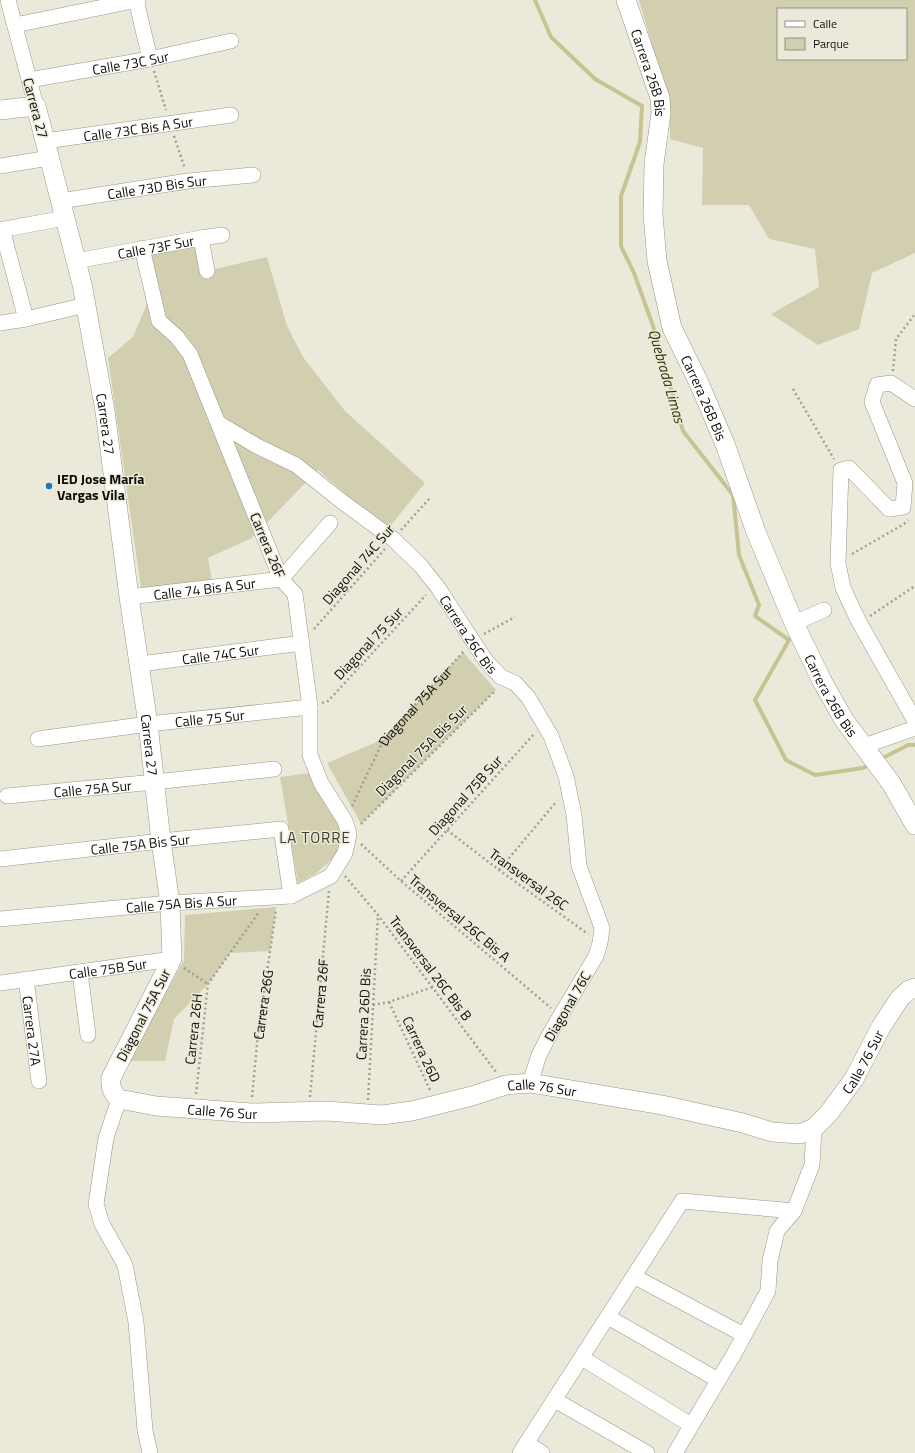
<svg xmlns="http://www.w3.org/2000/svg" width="915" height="1453" viewBox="0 0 915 1453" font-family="'Titillium Web',sans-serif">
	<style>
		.green { fill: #d1cfaf; fill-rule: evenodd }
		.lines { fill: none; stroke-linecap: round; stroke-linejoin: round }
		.stream { stroke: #c7c491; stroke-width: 4 }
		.minor-casing { stroke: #979788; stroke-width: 16 }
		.tertiary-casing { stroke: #979788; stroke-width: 20 }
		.path { stroke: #a09f93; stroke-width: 2.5; stroke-dasharray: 2 3; stroke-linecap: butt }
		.minor { stroke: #fff; stroke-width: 15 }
		.tertiary { stroke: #fff; stroke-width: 19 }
		.poi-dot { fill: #2075c3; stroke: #ebeada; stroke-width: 1.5 }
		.labels { text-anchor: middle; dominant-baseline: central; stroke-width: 3; stroke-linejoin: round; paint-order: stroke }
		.street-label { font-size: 14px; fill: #0d0d07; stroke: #ebeada }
		.poi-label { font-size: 14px; font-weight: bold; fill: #0d0d07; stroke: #ebeada; text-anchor: start }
		.water-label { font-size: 15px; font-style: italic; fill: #322f05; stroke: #ebeada }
		.neighbourhood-label { font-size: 15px; letter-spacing: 1px; fill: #3f3e31; stroke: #ebeada }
	</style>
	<rect width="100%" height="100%" fill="#ebeada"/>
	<path class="green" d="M639,0H915V253L872,273L859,329L818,345L771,314L819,287L815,249L769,239L749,205H702L703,148L670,139V106ZM778,9H906V59H778Z
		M207,238L215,269L267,257L287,326L303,357L345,411L425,483L387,530L318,470L252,538L208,558L212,581L141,588L108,358L133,337L148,301L139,254Z
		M463,652L496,690L361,824L327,763L384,739Z
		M310,773L341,822V844L334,858L315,874L298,883L280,777Z
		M276,907L270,951L230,953L208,984L174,1019L165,1061H128L184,960L185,915Z"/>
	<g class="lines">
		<path class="stream" d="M535,0L551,37L595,79L642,106L640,142L621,196V246L634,273L653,326L683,431L733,495L739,555L759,605L755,616L789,640L755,700L786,760L815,775L863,768L871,764
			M879,760L908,745H915"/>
		<defs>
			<g id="minor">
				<path d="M8,0L36,106"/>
				<path d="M136,0L150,59"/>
				<path d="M15,25L138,0"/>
				<path id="s4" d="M29,80L150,59L231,41"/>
				<path id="s5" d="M45,141L231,115"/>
				<path d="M0,166L49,158"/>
				<path id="s6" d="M60,201L188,181L253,175"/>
				<path d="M2,229L26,319"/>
				<path d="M0,230L65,218"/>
				<path d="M201,238L222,235"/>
				<path id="s7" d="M76,261L201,238L207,271"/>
				<path d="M0,323L26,319L86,305"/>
				<path d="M915,399L891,383L877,385L872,402L905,483L903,507L889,509L849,468L841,470L838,563L843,588L859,622L915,721"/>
				<path id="s8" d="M218,423L257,446L296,465L340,500L393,539L421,566L439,589L486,661L501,677L515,683L528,697L551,736L566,776L574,815L579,866L602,928L600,943L596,956L552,1030L539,1055L530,1083"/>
				<path d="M281,579L330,523"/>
				<path id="s9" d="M129,597L281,579"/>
				<path d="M794,623L824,610"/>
				<path id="s10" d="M140,664L302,643"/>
				<path id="s11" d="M38,739L148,724L310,707"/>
				<path d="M864,746L915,728"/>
				<path id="s12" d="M7,796L155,782L274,769"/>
				<path id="s13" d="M0,859L161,841L281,829L291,896"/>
				<path id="s14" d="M0,919L170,903L291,896L331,876L345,853L349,834L345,821L321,783L310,755V707L295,594L281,579L190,354L177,337L159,321L142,248"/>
				<path d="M80,972L88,1035"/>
				<path id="s15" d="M26,979L39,1081"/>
				<path id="s16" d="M0,983L172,959"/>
				<path d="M119,1099L106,1138L96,1204L102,1224L125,1265L136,1322L145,1430L150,1453"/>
				<path d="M635,1277L744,1335"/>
				<path d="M608,1317L718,1380"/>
				<path d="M582,1358L691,1425"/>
				<path d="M555,1400L647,1453"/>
				<path d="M527,1443L542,1453"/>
				<path d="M520,1453L682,1201L794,1211"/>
				<path d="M675,1453L734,1354L768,1291L770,1261L777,1231L794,1211L812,1165L814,1128"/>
			</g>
			<g id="tertiary">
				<path id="s17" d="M626,0L660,98L661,113L654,164L653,215L657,261L672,328L699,383L725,444L756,532L794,623L822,681L844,720L891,783L915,825"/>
				<path id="s18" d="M0,110L36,106L82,284L105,411L129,597L148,724L161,841L170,903L172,959L111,1078C110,1087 112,1093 119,1099L156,1106L251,1113L326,1111L382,1115L412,1111L472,1096L506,1085L530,1083L662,1105L743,1123L772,1132L800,1134L814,1128L829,1113L854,1079L881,1027L900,998L909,990L915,988"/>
			</g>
		</defs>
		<use href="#minor" class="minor-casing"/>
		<use href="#tertiary" class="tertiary-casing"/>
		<g class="path">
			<path d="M154,71L166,110"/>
			<path d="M174,136L185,169"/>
			<path d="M893,371L896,339L915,314"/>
			<path d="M793,389L834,459"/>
			<path d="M401,530L430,498"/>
			<path d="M852,554L904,524L908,520"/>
			<path d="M870,616L915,586"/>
			<path d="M314,629L385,549"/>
			<path d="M484,634L515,617"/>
			<path d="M322,703L328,701L426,595"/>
			<path id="s1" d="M352,806L384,739L464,651"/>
			<path d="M361,824L496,690"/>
			<path d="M447,830L499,870L588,934"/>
			<path d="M361,844L401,881L551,1008"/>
			<path d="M499,870L557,801"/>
			<path d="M345,876L378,915L496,1072"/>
			<path d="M401,881L535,733"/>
			<path d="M184,968L208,984"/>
			<path d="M389,1002L430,1090"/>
			<path d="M373,1005L389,1002L433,987"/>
			<path d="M196,1094L208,984L259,912"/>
			<path id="s2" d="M252,1097L258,1034L276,910"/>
			<path id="s3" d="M310,1097L329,891"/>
			<path d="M368,1100L378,915"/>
		</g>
		<use href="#minor" class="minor"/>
		<use href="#tertiary" class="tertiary"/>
	</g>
	<circle class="poi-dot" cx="49" cy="486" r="4"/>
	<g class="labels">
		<g class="street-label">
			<text stroke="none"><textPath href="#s4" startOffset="103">Calle 73C Sur</textPath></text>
			<text stroke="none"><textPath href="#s17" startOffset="77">Carrera 26B Bis</textPath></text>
			<text transform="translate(36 108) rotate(75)">Carrera 27</text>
			<text stroke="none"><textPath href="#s5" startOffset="94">Calle 73C Bis A Sur</textPath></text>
			<text stroke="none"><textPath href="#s6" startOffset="98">Calle 73D Bis Sur</textPath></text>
			<text stroke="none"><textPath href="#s7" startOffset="81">Calle 73F Sur</textPath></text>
			<text stroke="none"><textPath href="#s17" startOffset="413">Carrera 26B Bis</textPath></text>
			<text stroke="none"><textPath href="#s18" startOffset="362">Carrera 27</textPath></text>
			<text transform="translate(268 545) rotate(67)">Carrera 26F</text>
			<text transform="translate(358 564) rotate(-49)">Diagonal 74C Sur</text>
			<text stroke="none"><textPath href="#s9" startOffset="76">Calle 74 Bis A Sur</textPath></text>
			<text stroke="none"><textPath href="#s8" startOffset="333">Carrera 26C Bis</textPath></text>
			<text transform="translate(368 643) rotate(-47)">Diagonal 75 Sur</text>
			<text stroke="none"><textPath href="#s10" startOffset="81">Calle 74C Sur</textPath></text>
			<text stroke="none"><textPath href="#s17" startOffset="737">Carrera 26B Bis</textPath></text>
			<text stroke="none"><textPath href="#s1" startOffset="119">Diagonal 75A Sur</textPath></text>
			<text stroke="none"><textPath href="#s11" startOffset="173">Calle 75 Sur</textPath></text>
			<text stroke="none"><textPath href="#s18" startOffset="686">Carrera 27</textPath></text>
			<text transform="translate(421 750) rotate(-45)">Diagonal 75A Bis Sur</text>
			<text stroke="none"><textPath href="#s12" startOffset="86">Calle 75A Sur</textPath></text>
			<text transform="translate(465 795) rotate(-48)">Diagonal 75B Sur</text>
			<text stroke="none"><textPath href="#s13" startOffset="141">Calle 75A Bis Sur</textPath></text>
			<text transform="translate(529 879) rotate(36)">Transversal 26C</text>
			<text stroke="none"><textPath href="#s14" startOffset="182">Calle 75A Bis A Sur</textPath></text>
			<text transform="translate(460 918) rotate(40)">Transversal 26C Bis A</text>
			<text stroke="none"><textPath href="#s16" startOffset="109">Calle 75B Sur</textPath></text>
			<text transform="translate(431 968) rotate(53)">Transversal 26C Bis B</text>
			<text stroke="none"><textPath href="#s3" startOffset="104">Carrera 26F</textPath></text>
			<text stroke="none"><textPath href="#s2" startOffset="93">Carrera 26G</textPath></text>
			<text transform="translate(567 1006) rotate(-60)">Diagonal 76C</text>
			<text transform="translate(363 1014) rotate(-87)">Carrera 26D Bis</text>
			<text transform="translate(143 1015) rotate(-63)">Diagonal 75A Sur</text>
			<text transform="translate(193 1029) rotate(-84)">Carrera 26H</text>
			<text stroke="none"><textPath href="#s15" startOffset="52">Carrera 27A</textPath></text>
			<text transform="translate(422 1049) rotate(65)">Carrera 26D</text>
			<text stroke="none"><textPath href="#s18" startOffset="1848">Calle 76 Sur</textPath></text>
			<text stroke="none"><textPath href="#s18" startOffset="1487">Calle 76 Sur</textPath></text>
			<text stroke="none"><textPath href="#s18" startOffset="1163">Calle 76 Sur</textPath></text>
		</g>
		<g class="poi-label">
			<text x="57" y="478">IED Jose María<tspan x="57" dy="16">Vargas Vila</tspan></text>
		</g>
		<g class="water-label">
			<text transform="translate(667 376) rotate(74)">Quebrada Limas</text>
		</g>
		<g class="neighbourhood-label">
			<text x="315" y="837">LA TORRE</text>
		</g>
	</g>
	<rect x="777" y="8" width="130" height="52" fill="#ebeada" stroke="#929286"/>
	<rect x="785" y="21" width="20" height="6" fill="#ffffff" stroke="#929286"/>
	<text x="813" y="28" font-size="12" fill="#0d0d07">Calle</text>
	<rect x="785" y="38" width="20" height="12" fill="#d1cfaf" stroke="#929286"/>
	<text x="813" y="48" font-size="12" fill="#0d0d07">Parque</text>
</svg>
